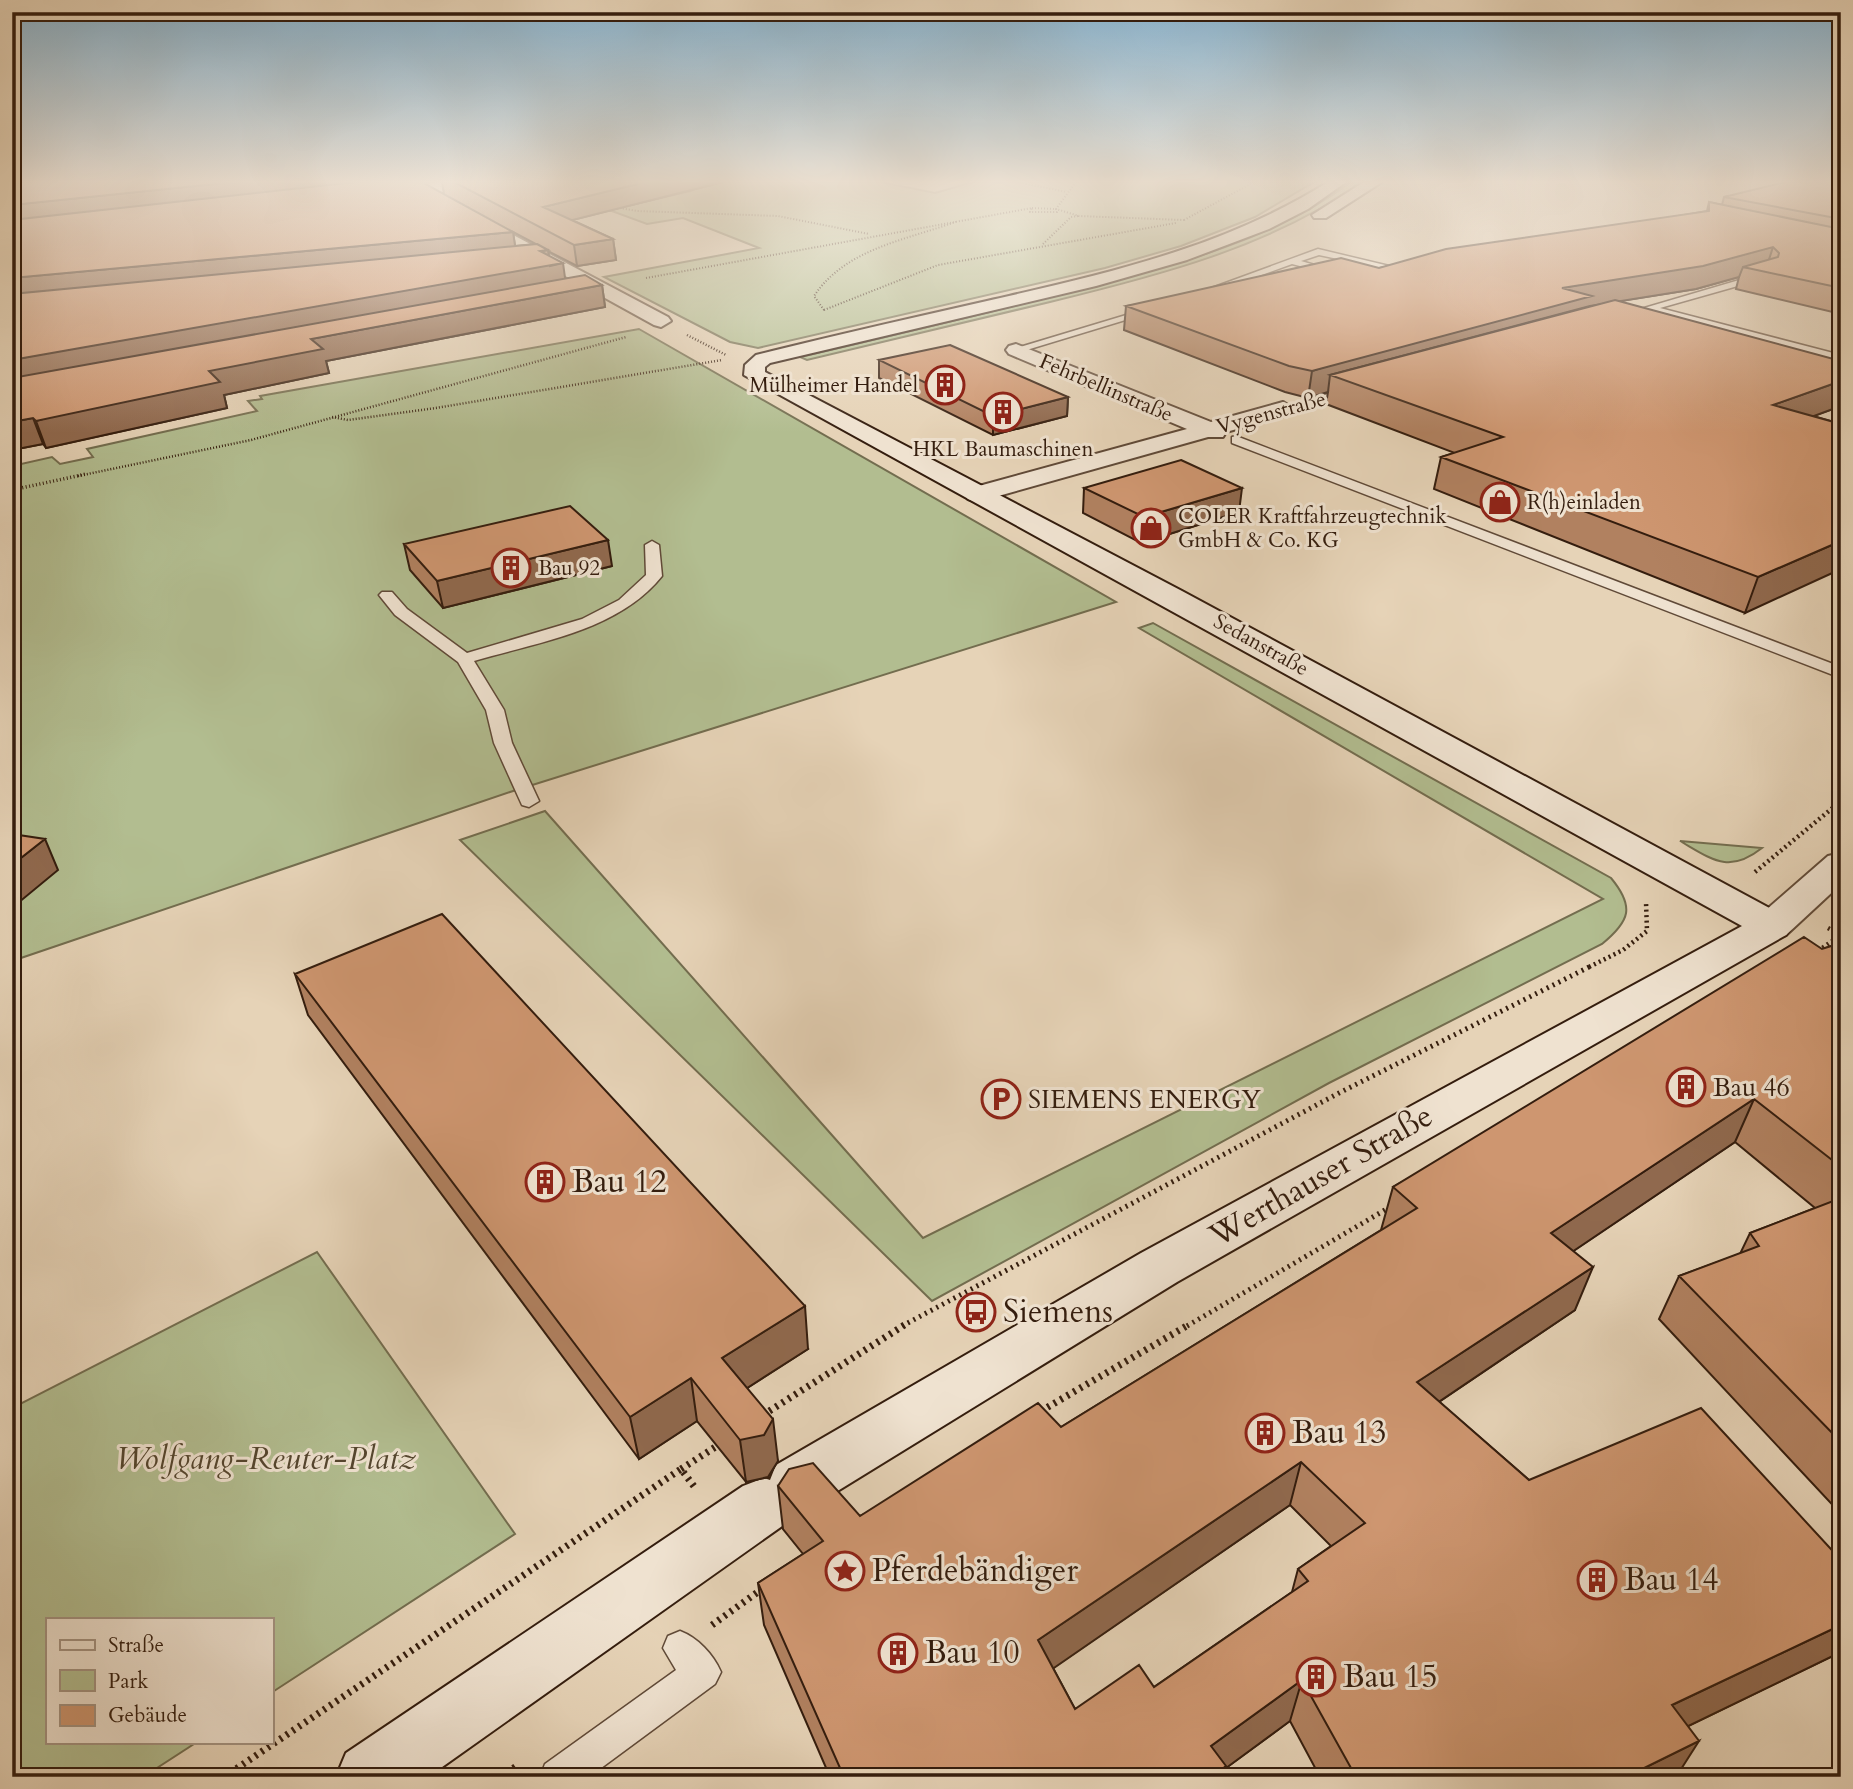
<svg xmlns="http://www.w3.org/2000/svg" width="1853" height="1789" viewBox="0 0 1853 1789" font-family="Cardo,serif">
	<style>
		.green { fill: #b2bd90; stroke: #736d4f; stroke-width: 2 }
		.lines { fill: none; stroke-linecap: round; stroke-linejoin: round }
		.lane-casing { stroke: #604a38; stroke-width: 3 }
		.street-casing { stroke: #604a38; stroke-width: 4 }
		.secondary-casing { stroke: #341d0e; stroke-width: 4 }
		.path-far5 { stroke: #341d0e; stroke-width: 2; stroke-dasharray: 1 2; stroke-linecap: butt }
		.path-far4 { stroke: #341d0e; stroke-width: 2.5; stroke-dasharray: 1 2; stroke-linecap: butt }
		.path-far3 { stroke: #341d0e; stroke-width: 3.5; stroke-dasharray: 1 2.5; stroke-linecap: butt }
		.path-far2 { stroke: #341d0e; stroke-width: 4.5; stroke-dasharray: 2 3.5; stroke-linecap: butt }
		.path-far1 { stroke: #341d0e; stroke-width: 5; stroke-dasharray: 2 4.5; stroke-linecap: butt }
		.path { stroke: #341d0e; stroke-width: 7; stroke-dasharray: 2.5 5; stroke-linecap: butt }
		.lane { fill: #efe2d0; fill-rule: evenodd }
		.street { fill: #efe2d0; fill-rule: evenodd }
		.secondary { fill: #efe2d0; fill-rule: evenodd }
		.wall { fill: #b18160; stroke: #341d0e; stroke-width: 2; fill-rule: evenodd }
		.shaded-wall { fill: #90694e; stroke: #341d0e; stroke-width: 2 }
		.building { fill: #ce9670; stroke: #341d0e; stroke-width: 2; fill-rule: evenodd }
		.labels { text-anchor: middle; dominant-baseline: central; stroke-width: 6; stroke-linejoin: round; paint-order: stroke }
		.far-poi-label { font-size: 21px; fill: #341d0e; stroke: #efe2d0; text-anchor: start }
		.far-street-label { font-size: 21px; fill: #341d0e; stroke: #efe2d0 }
		.poi-label { font-size: 26px; fill: #341d0e; stroke: #efe2d0; text-anchor: start }
		.near-street-label { font-size: 32px; fill: #341d0e; stroke: #efe2d0 }
		.near-poi-label { font-size: 32px; fill: #341d0e; stroke: #efe2d0; text-anchor: start }
		.near-park-label { font-size: 32px; font-style: italic; fill: #54452e; stroke: #efe2d0 }
	</style>
	<rect width="100%" height="100%" fill="#e6d3b7"/>
	<filter id="stains"><feTurbulence type="fractalNoise" baseFrequency=".00286" numOctaves="4"/><feColorMatrix values="0 0 0 0 .2 0 0 0 0 .09 0 0 0 0 .02 0 0 0 .5 -.17"/></filter>
	<radialGradient id="worn" r=".72"><stop offset=".6" stop-color="#630" stop-opacity="0"/><stop offset="1" stop-color="#630" stop-opacity=".3"/></radialGradient>
	<path class="green" d="M709,182H881L935,193L973,182H1314L1255,217L1181,246L1105,268L758,348L730,342L604,277L759,248L683,218L647,224L609,210L691,191Z
		M1351,182H1362C1271,247 1157,276 1050,302C969,322 888,341 807,360L800,357C890,336 980,315 1069,292C1165,267 1270,243 1351,182Z
		M639,329L1116,602L510,792L12,961V466L52,457L60,464L93,457L87,449L257,411L248,401L262,399L260,396Z
		M1153,623L1611,878C1635,907 1630,921 1602,944L1329,1083L932,1301L460,840L545,811L923,1238L1603,899L1139,628Z
		M1680,841L1762,848C1729,874 1713,860 1680,841Z
		M317,1252L515,1534L271,1693V1619H47V1742H197L143,1777H12V1408Z"/>
	<g class="lines">
		<defs>
			<path id="lane" d="M1318,249L1406,270L1391,276L1386,273L1390,270L1319,255L1301,261L1335,271V275L1292,264L1217,291L1209,289Z
				M1763,273L1766,278L1660,308L1841,355V361L1648,312L1622,319L1617,316Z
				M1146,309L1155,311L1020,352L1010,350Z
				M1352,387L1358,391L1356,393L1283,413L1277,409Z
				M1236,436L1841,667V678L1232,443V437Z
				M652,541L659,545L662,576C618,631 538,642 474,661L504,710L512,743L539,801L529,807L522,805L494,743L486,710L458,662L395,615L379,595L382,592H392L407,609L467,653L582,619L619,600L646,575L645,545Z
				M680,1631C698,1638 713,1654 721,1672L715,1684L589,1777H540L545,1764L676,1670L663,1648L668,1636Z"/>
			<path id="street" d="M445,182H479C466,192 387,203 376,192L383,188Z
				M468,211L668,317L671,321L661,327L654,325L462,219L460,216Z
				M1016,344L1211,422L1283,402L1294,409L1291,414L1226,432L1223,437H1208L977,502L968,499L964,494L968,489L1187,429L1009,354L1006,350L1009,346Z
				M1841,853V884L1786,935L1772,938L1758,935L1752,926L1758,917L1828,856Z"/>
			<path id="secondary" d="M1328,182H1346L1308,209L1269,229L1187,260L1096,286L770,363L765,367V372L1182,591L1786,917L1792,926L1786,935L1177,1282L818,1503L797,1511L792,1509L785,1524L428,1777H336L346,1753L743,1486L764,1478L770,1480L776,1465L1141,1253L1742,926L744,375L745,365L756,355C840,334 925,315 1009,296C1121,270 1230,244 1328,182Z
				M1364,182H1382L1326,218H1314L1312,215Z"/>
		</defs>
		<use href="#lane" class="lane-casing"/>
		<use href="#street" class="street-casing"/>
		<use href="#secondary" class="secondary-casing"/>
		<path class="path-far5" d="M1017,182L1067,192
			M1076,182L1056,209L1079,216L1184,220
			M614,207L637,211L778,216L869,234
			M1032,208L1056,209L1057,212H1030Z
			M1184,220L1254,182
			M1043,244L1071,217L1078,216
			M646,278L1032,208
			M824,310L938,265L1176,223
			M824,310L814,296C846,248 907,240 958,221"/>
		<path class="path-far4" d="M687,335L726,355
			M332,417L348,420L436,408L722,360
			M78,476L251,440L626,337"/>
		<path class="path-far3" d="M12,490L86,474"/>
		<path class="path-far2" d="M1755,872L1841,801
			M1828,928L1841,935
			M1818,951L1841,935
			M1589,967L1623,950L1647,931L1646,902"/>
		<path class="path-far1" d="M902,1326L1339,1093L1593,965
			M1187,1326L1390,1207"/>
		<path class="path" d="M1041,1411L1190,1324
			M763,1415L906,1324
			M681,1469L717,1446
			M712,1625L762,1589
			M224,1777L681,1469L696,1489
			M501,1777L518,1765"/>
		<use href="#lane" class="lane"/>
		<use href="#street" class="street"/>
		<use href="#secondary" class="secondary"/>
	</g>
	<path class="wall" d="M12,182L444,194L442,182H723L572,220L613,239L616,260L577,266L548,251L549,256L565,279L602,285L605,307L326,361L329,373L224,395L227,408L46,448L43,444L12,450ZM513,232L536,244L515,246Z
		M1841,182V314L1736,289L1739,277L1696,289L1620,301L1841,406L1813,416L1841,424L1745,613L1434,489L1441,457L1455,453L1326,404L1328,392L1308,398L1285,392L1124,330L1126,306L1379,268L1707,211L1709,202L1722,205L1724,197Z
		M879,360L1068,397L1067,416L993,435L879,378Z
		M1084,488L1239,512L1141,543L1083,513Z
		M404,544L612,566L443,608L410,570Z
		M1841,943V1514L1659,1319L1679,1276L1740,1254L1750,1233L1815,1208L1735,1142L1573,1251L1575,1310L1439,1402L1529,1480L1841,1652L1688,1726L1676,1777H1320L1290,1721L1226,1768L1223,1777H830L764,1625L758,1583L803,1554L783,1529L778,1486L860,1516L1061,1427L1381,1230L1393,1187L1822,949ZM1290,1505L1331,1546L1298,1569L1292,1592L1154,1687L1075,1709L1053,1668Z
		M295,974L808,1349L747,1388L778,1461L768,1477L746,1482L697,1421L639,1459L308,1015Z"/>
	<path class="shaded-wall" d="M234,182H416L12,225V205Z
		M646,182H723L545,227L543,207Z
		M513,232L516,252L12,300V278Z
		M613,239L616,260L577,266L574,245Z
		M1773,247L1766,269L1743,267L1739,277L1696,289L1590,306L1330,375L1328,392L1308,398L1312,371L1562,288Z
		M548,250L550,266L563,263L566,285L12,386V360Z
		M602,285L605,307L326,361L329,373L224,395L227,408L46,448L36,421L209,371L311,339Z
		M1841,381V406L1763,435L1773,405Z
		M1068,397L1067,416L993,435V416Z
		M33,418L43,444L12,450V422Z
		M1242,488L1239,512L1141,543L1144,517Z
		M608,540L612,566L443,608L437,581Z
		M1841,541V569L1745,613L1758,577Z
		M45,839L58,870L12,908V865Z
		M1754,1099L1735,1142L1535,1277L1551,1233Z
		M1593,1267L1575,1310L1403,1426L1417,1382Z
		M805,1306L808,1349L727,1401L722,1358Z
		M691,1378L697,1421L639,1459L630,1417Z
		M773,1419L778,1461L768,1477L746,1482L740,1440Z
		M1301,1462L1290,1505L1035,1681L1038,1640Z
		M1841,1625V1652L1647,1746L1672,1705Z
		M1302,1680L1290,1721L1226,1768L1223,1777H1203L1211,1746Z
		M1699,1741L1676,1777H1626Z"/>
	<path class="building" d="M12,182H234L12,205Z
		M355,182H422L513,232L12,278V220Z
		M454,182H646L543,207L613,239L574,245Z
		M1785,182H1841V219L1724,197Z
		M1709,202L1841,229V288L1743,267L1778,257L1779,253L1773,247L1703,266L1562,288L1592,296L1312,371L1289,366L1126,306L1341,258L1379,268L1446,249L1709,211Z
		M537,244L548,250L540,251L563,263L12,360V294Z
		M585,275L602,285L311,339L323,349L209,371L220,382L36,421L33,418L12,422V378Z
		M1615,300L1841,361V381L1773,405L1841,424V541L1758,577L1441,457L1503,437L1330,375Z
		M950,345L1068,397L993,416L879,360Z
		M1181,460L1242,488L1144,517L1084,488Z
		M570,506L608,540L437,581L404,544Z
		M12,834L45,839L12,865Z
		M442,914L805,1306L722,1358L773,1419L764,1435L740,1440L691,1378L630,1417L295,974Z
		M1804,937L1822,949L1841,943V1167L1754,1099L1551,1233L1593,1267L1417,1382L1529,1480L1701,1408L1841,1560V1625L1672,1705L1699,1741L1626,1777H1356L1302,1680L1211,1746L1226,1766L1212,1777H844L758,1583L823,1541L778,1486L789,1469L813,1463L860,1516L1038,1403L1061,1427L1417,1208L1393,1187ZM1301,1462L1365,1523L1298,1569L1308,1581L1154,1687L1139,1665L1075,1709L1038,1640Z
		M1841,1198V1442L1679,1276L1759,1246L1750,1233Z"/>
	<linearGradient id="sky" x2="0" y2="1"><stop stop-color="#87b5d3"/><stop offset="0.42" stop-color="#f4ebdf"/><stop offset="1" stop-color="#f4ebdf" stop-opacity="0"/></linearGradient>
	<rect width="1853" height="433" fill="url(#sky)"/>
	<defs>
		<symbol id="building-ring" viewBox="-11 -11 22 22"><circle r="9.5" fill="#efe2d0" stroke="#8f2418" stroke-width="1.5"/><path d="M-4-6H4V6H1V3H-1V6H-4ZM-2.5-4.3h1.7v1.8h-1.7ZM.8-4.3h1.7v1.8H.8ZM-2.5-1h1.7V.8h-1.7ZM.8-1h1.7V.8H.8Z" fill="#8f2418"/></symbol>
		<symbol id="shop-ring" viewBox="-11 -11 22 22"><circle r="9.5" fill="#efe2d0" stroke="#8f2418" stroke-width="1.5"/><path d="M-5-2.5h2.3a2.7 3.5 0 0 1 5.4 0H5L5.5 6h-11ZM-1.5-2.5h3a1.5 2.3 0 0 0-3 0Z" fill="#8f2418"/></symbol>
		<symbol id="parking-ring" viewBox="-11 -11 22 22"><circle r="9.5" fill="#efe2d0" stroke="#8f2418" stroke-width="1.5"/><path d="M-3.5-5.5H1a3.5 3.5 0 0 1 0 7H-1V5.5H-3.5ZM-1-3.4V-.6H.8a1.4 1.4 0 0 0 0-2.8Z" fill="#8f2418"/></symbol>
		<symbol id="bus-ring" viewBox="-11 -11 22 22"><circle r="9.5" fill="#efe2d0" stroke="#8f2418" stroke-width="1.5"/><path d="M-5-6H5V4H4V6H2V4H-2V6H-4V4H-5ZM-3.5-4V0h7V-4ZM-3.5 1.2v1.5H-2V1.2ZM2 1.2v1.5H3.5V1.2Z" fill="#8f2418"/></symbol>
		<symbol id="sight-ring" viewBox="-11 -11 22 22"><circle r="9.5" fill="#efe2d0" stroke="#8f2418" stroke-width="1.5"/><path d="M0-6L1.8-2.2L6-1.7L2.9 1.2L3.7 5.4L0 3.3L-3.7 5.4L-2.9 1.2L-6-1.7L-1.8-2.2Z" fill="#8f2418"/></symbol>
	</defs>
	<g fill-rule="evenodd">
		<use href="#building-ring" x="923" y="363" width="44" height="44"/>
		<use href="#building-ring" x="981" y="390" width="44" height="44"/>
		<use href="#shop-ring" x="1478" y="480" width="44" height="44"/>
		<use href="#shop-ring" x="1129" y="506" width="44" height="44"/>
		<use href="#building-ring" x="489" y="546" width="44" height="44"/>
		<use href="#building-ring" x="1664" y="1065" width="44" height="44"/>
		<use href="#parking-ring" x="979" y="1077" width="44" height="44"/>
		<use href="#building-ring" x="523" y="1160" width="44" height="44"/>
		<use href="#bus-ring" x="954" y="1290" width="44" height="44"/>
		<use href="#building-ring" x="1243" y="1411" width="44" height="44"/>
		<use href="#sight-ring" x="823" y="1549" width="44" height="44"/>
		<use href="#building-ring" x="1575" y="1558" width="44" height="44"/>
		<use href="#building-ring" x="876" y="1631" width="44" height="44"/>
		<use href="#building-ring" x="1294" y="1655" width="44" height="44"/>
	</g>
	<g class="labels">
		<g class="far-poi-label">
			<text x="918" y="385" text-anchor="end">Mülheimer Handel</text>
			<text x="1003" y="449" text-anchor="middle">HKL Baumaschinen</text>
			<text x="1527" y="502">R(h)einladen</text>
			<text x="1178" y="516">COLER Kraftfahrzeugtechnik<tspan x="1178" dy="24">GmbH &amp; Co. KG</tspan></text>
			<text x="538" y="568">Bau 92</text>
		</g>
		<g class="far-street-label">
			<text transform="translate(1106 388) rotate(23)">Fehrbellinstraße</text>
			<text transform="translate(1271 413) rotate(-15)">Vygenstraße</text>
			<text transform="translate(1261 645) rotate(29)">Sedanstraße</text>
		</g>
		<g class="poi-label">
			<text x="1713" y="1087">Bau 46</text>
			<text x="1028" y="1099">SIEMENS ENERGY</text>
		</g>
		<g class="near-street-label">
			<text transform="translate(1321 1176) rotate(-30)">Werthauser Straße</text>
		</g>
		<g class="near-poi-label">
			<text x="572" y="1182">Bau 12</text>
			<text x="1003" y="1312">Siemens</text>
			<text x="1292" y="1433">Bau 13</text>
			<text x="872" y="1571">Pferdebändiger</text>
			<text x="1624" y="1580">Bau 14</text>
			<text x="925" y="1653">Bau 10</text>
			<text x="1343" y="1677">Bau 15</text>
		</g>
		<g class="near-park-label">
			<text x="266" y="1459">Wolfgang-Reuter-Platz</text>
		</g>
	</g>
	<rect width="1853" height="1789" fill="none" stroke="#e6d3b7" stroke-width="42"/>
	<rect x="14" y="14" width="1825" height="1761" fill="none" stroke="#341d0e" stroke-width="3.5"/>
	<rect x="21" y="21" width="1811" height="1747" fill="none" stroke="#341d0e" stroke-width="2"/>
	<rect x="46" y="1618" width="228" height="126" fill="#efe2d0" stroke="#a49382" stroke-width="2"/>
	<rect x="60" y="1640" width="35" height="10" fill="#efe2d0" stroke="#a49382" stroke-width="2"/>
	<text x="108" y="1652" font-size="21" fill="#341d0e">Straße</text>
	<rect x="60" y="1670" width="35" height="21" fill="#b2bd90" stroke="#a49382" stroke-width="2"/>
	<text x="108" y="1688" font-size="21" fill="#341d0e">Park</text>
	<rect x="60" y="1705" width="35" height="21" fill="#ce9670" stroke="#a49382" stroke-width="2"/>
	<text x="108" y="1722" font-size="21" fill="#341d0e">Gebäude</text>
	<rect width="100%" height="100%" filter="url(#stains)"/>
	<rect width="100%" height="100%" fill="url(#worn)"/>
</svg>
